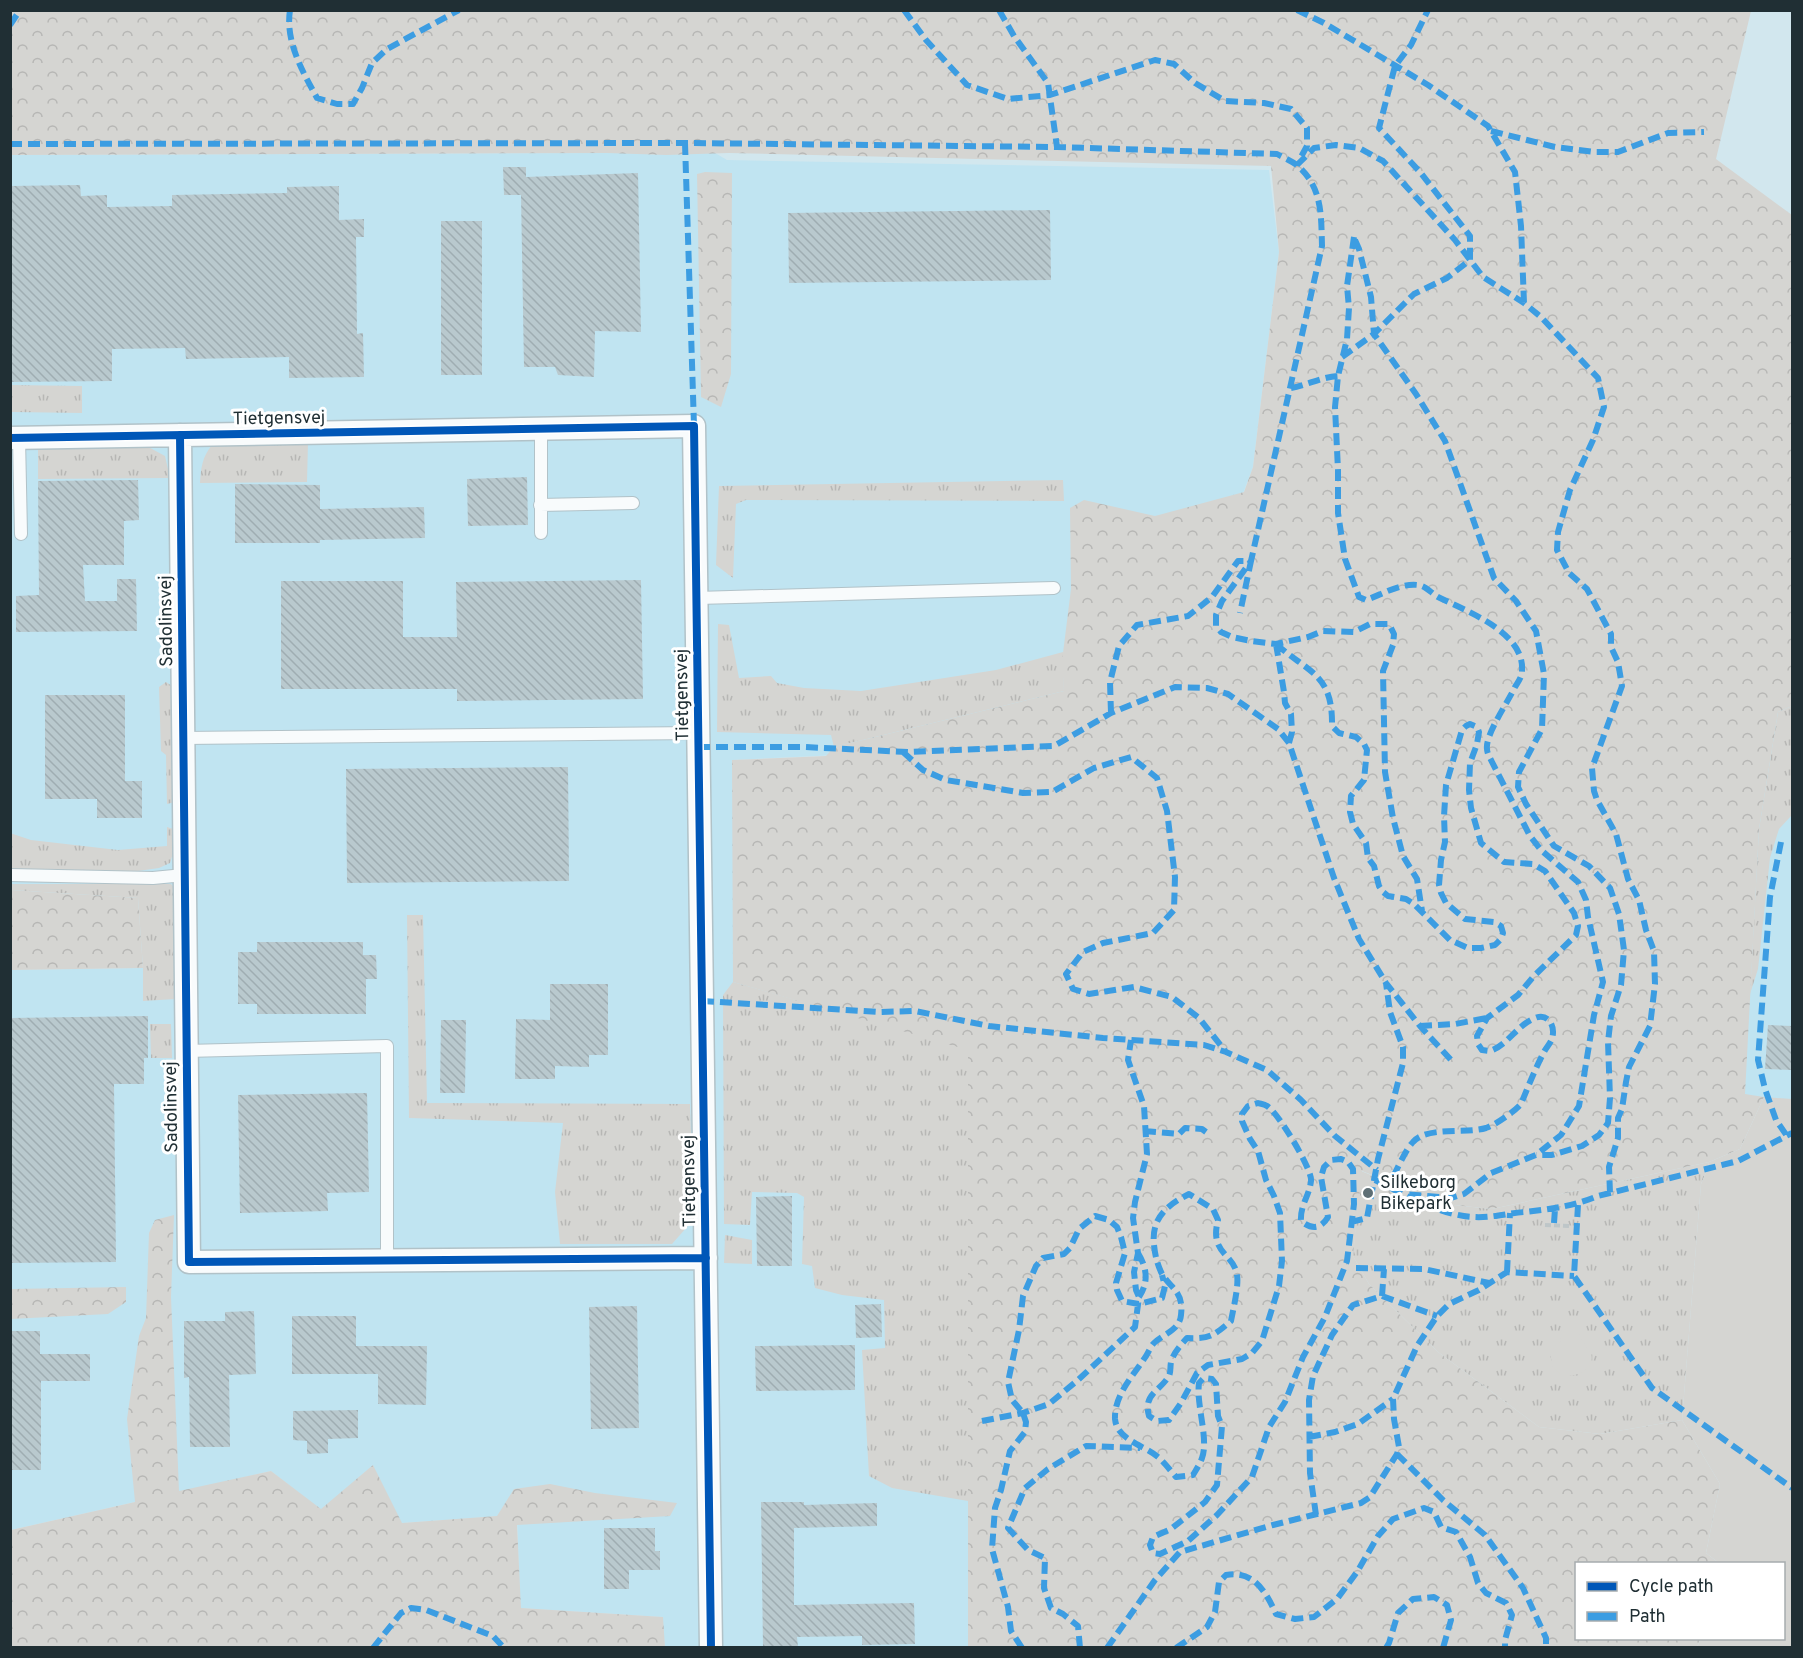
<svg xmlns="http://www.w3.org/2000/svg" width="1803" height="1658" viewBox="0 0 1803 1658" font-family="Overpass,sans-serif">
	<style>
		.built { fill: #c0e4f1 }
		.grass { fill: url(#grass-tufts) }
		.forest { fill: url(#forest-crowns) }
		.park { fill: #d5d5d2 }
		.building { fill: url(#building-back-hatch) }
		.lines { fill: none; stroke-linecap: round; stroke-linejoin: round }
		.service-casing { stroke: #b1c2c8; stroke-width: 14 }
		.minor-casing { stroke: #b1c2c8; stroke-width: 25 }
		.path { stroke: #bec6c8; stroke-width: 4; stroke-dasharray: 6 3; stroke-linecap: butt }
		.service { stroke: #f8fbfc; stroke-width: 12 }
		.minor { stroke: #f8fbfc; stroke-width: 22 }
		.quiet { stroke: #3c9de2; stroke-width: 6; stroke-dasharray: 12 6; stroke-linecap: butt }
		.cycleway-casing { stroke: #fff; stroke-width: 11 }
		.cycleway { stroke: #0057b8; stroke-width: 8 }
		.poi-dot { fill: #5e6f75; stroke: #fff; stroke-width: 2 }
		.labels { text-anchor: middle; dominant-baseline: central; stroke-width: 6; stroke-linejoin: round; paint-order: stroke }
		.street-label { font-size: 18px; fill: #202f34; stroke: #fff }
		.poi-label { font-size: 18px; fill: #202f34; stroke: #fff; text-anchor: start }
	</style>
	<defs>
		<pattern id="grass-tufts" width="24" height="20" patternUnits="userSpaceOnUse" patternTransform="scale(1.5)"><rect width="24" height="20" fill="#d5d5d2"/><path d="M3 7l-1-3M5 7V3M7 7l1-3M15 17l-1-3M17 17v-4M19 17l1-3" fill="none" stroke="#b7b7b5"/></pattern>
		<pattern id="forest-crowns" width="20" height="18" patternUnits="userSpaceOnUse" patternTransform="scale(1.5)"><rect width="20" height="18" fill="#d5d5d2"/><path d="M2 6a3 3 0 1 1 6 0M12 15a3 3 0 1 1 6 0" fill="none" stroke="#b7b7b5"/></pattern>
		<pattern id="building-back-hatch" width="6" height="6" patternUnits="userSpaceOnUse" patternTransform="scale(1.5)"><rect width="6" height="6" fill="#b9c9ce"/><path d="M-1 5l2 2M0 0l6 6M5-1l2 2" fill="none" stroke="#9fadb2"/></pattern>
	</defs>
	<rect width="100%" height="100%" fill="#d2e7ee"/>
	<path class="built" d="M688,137L727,160L1269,170L1279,252L1253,467L1188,641L990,748L732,760L968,1049V1647H665L662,1617L520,1608L517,1515L402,1523L321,1510L271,1471L11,1530L10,970L143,968L138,898L11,890V155L607,153Z
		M1792,550V1106L1744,1103L1761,733Z"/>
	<path class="grass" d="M12,385L82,386V413L12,412Z
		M141,443L165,456L170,478L38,479V444Z
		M308,443L307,482L200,483C201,468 202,457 212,445Z
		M1063,480L1064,501L746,500L736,504L733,578L716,565L719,486Z
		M718,624L729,625L739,678L771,676L777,683L804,688L861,691L996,670L1063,652L1064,691L834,747L831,735L717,732Z
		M166,682L172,686L175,802L167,804L166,755L161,751L159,687Z
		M1792,706V815L1779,829L1770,858L1758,969L1750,994L1759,829L1778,712Z
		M167,827L176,830L174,850L170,863L159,868L124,873L10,870V833L31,840L118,850L167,846Z
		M10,884H171L176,890V999L143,1001V968L138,898L11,890Z
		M407,915H423L427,1103L690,1104L694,1219L672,1244H560L555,1192L563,1123L409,1118Z
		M733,982L968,1049V1501L892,1488L869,1476L862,1350L885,1348L884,1300L842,1295L815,1288L812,1266L802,1264L804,1197L797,1193L752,1192L750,1225L724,1224L723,995Z
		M150,1024H171L172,1058H151Z
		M1709,1162L1708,1168L1701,1184L1682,1420L1600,1434L1539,1427L1438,1352L1369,1284L1353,1256L1361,1171L1444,1204L1492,1209Z
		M725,1235L752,1240V1264L724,1263Z"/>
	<path class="forest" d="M10,11H1751L1716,159L1792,215V706L1778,712L1759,829L1745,1094L1764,1097L1740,1149L1709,1162L1492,1209L1444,1204L1362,1171L1353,1256L1369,1284L1438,1352L1539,1427L1600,1434L1682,1420L1720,1484L1706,1553L1719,1563L1576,1564V1638L1701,1639L1697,1647H968V1050L733,982L732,760L826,756L834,747L1064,691L1062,661L1071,589L1070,508L1084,500L1155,516L1244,492L1253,467L1279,252L1271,166L729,153L666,155L607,153L11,155Z
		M705,172L732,173L731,374L721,407L701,397L697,174Z
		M11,890L138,898L143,968L11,970Z
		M174,1215L171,1297L179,1491L271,1471L321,1509L373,1465L402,1523L497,1516L514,1489L550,1484L595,1493L677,1503L670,1516L517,1525L521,1608L663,1617L665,1647H11V1530L135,1502L127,1419L139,1336L146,1318L149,1233L155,1220Z
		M126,1287V1302L108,1314L11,1319V1289Z"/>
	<path class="park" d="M1764,1097L1792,1099V1647H1697L1701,1639L1784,1638V1564L1719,1563L1706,1553L1720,1484L1682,1420L1701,1184L1708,1168L1709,1162L1740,1149Z
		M1572,1323L1578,1327C1579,1334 1581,1339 1585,1345C1587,1348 1590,1350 1591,1353C1596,1371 1575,1377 1562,1376L1553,1367L1550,1354L1555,1346L1560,1342L1562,1327Z"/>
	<path class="building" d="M503,167H526V177L638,173L641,332L595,331L594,377L558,375L555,367H524L521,195H504Z
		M80,185L81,196L107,195V207L172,206V195L287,193V187L339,186V220L364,219V237H356L357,334L363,333L364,377L289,378V357L186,359L185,348L112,349V381L10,382V186Z
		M1050,210L1051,280L789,283L788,213Z
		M441,221H482V375H441Z
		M527,477L528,525L468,526L467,479Z
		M138,480L139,520L124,521V565H83L85,601H117V579H136L137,631L16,632V596L39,595L38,481Z
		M235,484L320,485V509L424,507L425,538L320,540V543H235Z
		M641,580L643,699L457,701V689H281V581H403V637H457L456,582Z
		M45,695H125V781H142V818H97V799H45Z
		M568,767L569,881L347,883L346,769Z
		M257,942H363V955H376L377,979H366V1014H257V1004H238V952H257Z
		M550,984H608V1055H589V1067L555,1066V1079H515L516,1019L550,1020Z
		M148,1016V1058H144V1084H114L116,1262L10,1263V1018Z
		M441,1020H466L465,1093H440Z
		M1768,1025L1792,1026V1070L1765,1069Z
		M367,1093L369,1192L327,1193L328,1211L240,1213L238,1095Z
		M792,1196V1266H757L756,1197Z
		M881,1304L882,1337L856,1338L855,1305Z
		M637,1306L639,1428L591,1429L589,1307Z
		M254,1311L256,1374L229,1375L230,1447H190L189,1377L184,1378V1321H225V1312Z
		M292,1316H356V1346H427L426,1405L378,1404V1374H292Z
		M10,1331H40V1354H90V1381H41V1470H10Z
		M855,1345V1390L756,1391L755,1346Z
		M358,1410V1438L328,1439V1453L307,1454V1441L293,1440V1411Z
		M761,1502H804V1505L877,1503V1526L794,1528V1605L914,1603L915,1644L862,1645V1636L797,1637L798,1647H763Z
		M604,1528H655V1551H660V1570H629V1589H604Z"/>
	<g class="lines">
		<defs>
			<path id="service" d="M541,429V533
				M19,438L21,534
				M540,505L633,503
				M697,598L1054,588
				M183,738L699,733
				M10,875L153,878L184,875
				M186,1051L387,1046V1261"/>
			<path id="minor" d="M180,435L189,1262L706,1258
				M10,438L694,426L711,1648"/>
		</defs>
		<use href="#service" class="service-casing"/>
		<use href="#minor" class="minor-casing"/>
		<path class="path" d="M1545,1225L1569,1226"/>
		<use href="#service" class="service"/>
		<use href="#minor" class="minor"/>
		<path class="quiet" d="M290,10C285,42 303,72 317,98L337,104H353L362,88L372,63L387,49L459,10
			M904,10L926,40L967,85L1008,99L1050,95L1155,60L1174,64L1195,83L1225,101L1264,103L1291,109L1307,128V146L1301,157
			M999,10L1014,36L1048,83L1057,147
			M1297,10L1324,23L1428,85L1488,126L1515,172L1521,226L1524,303
			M10,25L20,10
			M1491,131L1555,147L1594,152H1618L1668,133L1704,132
			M685,143L694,426
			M10,144L685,143L1057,147L1277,154C1284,158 1292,161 1298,166C1323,188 1321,217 1322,246L1251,561L1222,601L1216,615V626L1221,632L1232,637L1251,641L1276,644L1308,637L1323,631L1354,632L1370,624H1389L1394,634L1393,645L1383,671L1385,772L1393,818L1403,856L1417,879L1422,911
			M1297,165L1314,148L1336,145L1359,148L1383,161L1455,240L1483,277L1524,303L1541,317L1598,378L1604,407L1593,440L1570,490L1558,532L1557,550L1569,573L1587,589L1611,634V647L1618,662L1622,686L1592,768L1594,791L1597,800L1616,834L1628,879L1639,900L1646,930L1654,951L1655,984L1650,1026L1629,1067L1626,1082L1622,1109L1618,1118V1138L1609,1167L1610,1193
			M1354,237L1347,286L1349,308L1347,339L1338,376L1335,407L1338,470V513L1345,559L1359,597L1366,600C1383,594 1400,583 1418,585C1426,586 1431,593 1438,597C1466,611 1525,632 1522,671C1522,677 1518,682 1515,687C1508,702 1485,735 1487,749C1487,753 1490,758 1492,762L1530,836L1541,850L1578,882L1586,900L1588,917L1603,982L1594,1015L1579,1106L1561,1135L1536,1155L1491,1173L1464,1194L1451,1198L1404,1194
			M1355,240L1359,249L1371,297L1374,334L1416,394L1445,441L1494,578L1516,601L1536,631L1544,674L1542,729L1519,772L1518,787L1526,804L1554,846L1589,866L1610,888L1619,914L1624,950L1621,985L1611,1016L1608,1042L1610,1098L1608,1123L1599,1135L1582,1146L1552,1155H1536
			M1342,357L1374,334L1414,294L1447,278L1470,260V236L1420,172L1379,128L1395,66L1411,45L1428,10
			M1291,388C1307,385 1322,377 1338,376
			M1276,644C1309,673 1333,674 1332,726L1339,733L1356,737L1364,744L1367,750L1364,780L1351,796L1350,812L1353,824L1366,843L1368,858L1374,866L1379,886L1383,892L1388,896L1406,899L1414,904L1450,940L1468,948H1481L1495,945L1501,939L1503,933L1501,926L1494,922L1465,919L1446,903L1441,893L1439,885L1441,860L1445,842L1444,816L1446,785L1462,730L1466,726L1470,724L1477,727L1479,732L1477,744L1470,763L1469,790L1471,808L1481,843L1504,862L1533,864L1545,871L1574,913L1578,926L1576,935L1534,976L1518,995L1487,1018L1477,1036L1478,1044L1482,1050L1490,1051C1508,1045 1517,1025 1535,1018C1549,1012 1557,1028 1551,1041C1549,1045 1546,1048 1544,1052C1535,1069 1528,1087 1521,1104C1514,1112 1495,1125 1486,1128C1465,1134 1427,1126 1413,1142C1405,1150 1394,1176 1388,1187
			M1276,644L1284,692L1285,703L1291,714L1292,732L1289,743
			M1111,713L1110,682L1119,646L1137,625L1188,616L1212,597L1238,561H1251L1240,613
			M698,747H804L908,752L1054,746L1111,713L1175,687L1207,688L1228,694L1278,729L1289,743L1334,878L1359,939L1386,983L1420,1026L1451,1060
			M903,752L923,770L946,780L1023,793L1052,792L1094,768L1131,757L1157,778L1167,811L1175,877L1174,910L1153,933L1103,943L1083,952L1066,974L1073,989L1089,994L1134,987L1172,997L1199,1018L1226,1052
			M1781,842L1770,897L1758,1060L1765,1089L1776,1120L1787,1136
			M702,1001L879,1012L915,1011L989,1026L1103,1038L1204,1045L1226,1052L1267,1070L1301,1100L1335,1136L1377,1170
			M1420,1026L1455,1024L1487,1018
			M1258,1103C1261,1104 1264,1104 1267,1106C1277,1111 1313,1170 1311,1181C1309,1197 1300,1205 1301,1221C1312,1230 1321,1229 1328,1217L1321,1177L1324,1167L1331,1160L1341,1159L1348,1162L1353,1169L1354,1204L1347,1261L1325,1317L1303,1357L1285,1402L1269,1427L1252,1477L1217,1515L1188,1541L1160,1554L1153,1553L1150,1545L1153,1537L1171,1529L1205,1502L1217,1485L1222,1426L1218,1416L1216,1384L1212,1379L1204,1378L1199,1383C1196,1405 1209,1439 1202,1458C1200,1464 1196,1470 1193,1475L1176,1477C1170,1470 1164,1462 1158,1457C1144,1445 1117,1440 1115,1419C1114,1396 1132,1377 1144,1359C1148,1354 1150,1347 1154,1343C1163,1334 1180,1330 1181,1315C1184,1290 1170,1289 1161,1272C1157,1263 1155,1255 1154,1245C1151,1218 1167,1205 1189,1194L1213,1209L1218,1220C1209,1254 1234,1253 1237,1275C1239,1286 1233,1310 1231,1321C1213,1336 1210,1339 1187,1338C1180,1346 1174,1352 1171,1362C1170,1367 1171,1372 1169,1376C1159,1392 1143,1394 1149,1416L1157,1421L1169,1420L1181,1403L1197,1373L1208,1365L1242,1359L1252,1353L1262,1341L1279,1286L1282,1261L1280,1213L1274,1196L1266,1180L1258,1151L1250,1139L1242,1121V1114L1248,1106Z
			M1144,1131L1179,1134L1185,1128L1202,1129L1206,1132
			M1375,1180C1403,1194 1442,1216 1474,1217C1491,1218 1509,1213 1525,1212C1551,1209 1574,1206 1598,1196L1738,1161L1792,1133
			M1578,1205L1574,1276L1652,1388L1792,1488
			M1351,1222L1367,1218L1378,1159L1403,1063V1047L1390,1012L1386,983
			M1554,1223L1555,1209
			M1138,1253C1147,1268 1149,1282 1139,1297
			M1356,1268L1424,1269L1489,1283
			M1507,1272L1510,1213
			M1382,1296L1384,1269
			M982,1421L1023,1413L1049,1404L1078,1380L1135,1327L1139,1297L1136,1290L1134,1272L1138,1253L1133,1218L1135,1202L1147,1154L1144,1106L1128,1060L1131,1040
			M1309,1437L1335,1432L1358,1424L1393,1399
			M1397,1454L1443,1500L1485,1535L1523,1588L1546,1638V1648
			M1316,1515L1310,1473L1309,1400L1313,1376L1332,1335L1353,1305L1382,1296L1437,1316
			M373,1648L401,1613L411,1608L426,1610L493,1636L504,1648
			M1022,1648L1011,1631L1008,1607L992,1549L995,1508L1001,1490L1010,1451L1025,1432L1026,1422L1023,1413L1012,1400L1008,1382L1019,1330L1023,1296L1036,1266L1043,1258L1064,1254L1070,1248L1079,1229L1095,1216L1109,1220L1117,1227L1121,1237L1125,1253L1116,1283L1117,1290L1122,1301L1139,1304L1162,1298L1165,1286L1162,1275
			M1080,1648L1078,1626L1063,1614L1051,1608L1044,1588L1045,1558L1028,1550L1008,1528L1025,1488L1048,1469L1086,1446L1140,1448
			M1107,1648L1155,1580L1180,1552L1273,1525L1361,1503L1370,1497L1397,1454L1399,1447L1394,1419L1393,1399L1417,1346L1437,1316L1449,1304L1479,1290L1507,1272L1574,1276
			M1176,1648L1207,1627L1215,1612L1219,1582L1226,1575C1254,1570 1266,1592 1276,1614L1295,1619L1314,1617L1337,1599L1357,1572L1378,1536L1393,1519L1424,1508L1434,1512L1441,1527L1456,1532L1470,1557L1478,1583L1486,1593L1506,1603L1512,1615L1505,1640V1648
			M1386,1648L1389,1643L1398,1613L1413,1599L1434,1597L1447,1605L1451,1620L1443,1648"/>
		<defs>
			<path id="cycleway" d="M180,435L189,1262L706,1258
				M10,438L694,426L711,1648"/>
		</defs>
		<use href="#cycleway" class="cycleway-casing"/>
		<use href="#cycleway" class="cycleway"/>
	</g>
	<circle class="poi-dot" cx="1368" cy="1193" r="6"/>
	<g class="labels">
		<g class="street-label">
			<text transform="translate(279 419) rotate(-1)">Tietgensvej</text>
			<text transform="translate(167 621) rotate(-91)">Sadolinsvej</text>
			<text transform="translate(683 695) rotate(-91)">Tietgensvej</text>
			<text transform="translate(172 1107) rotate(-91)">Sadolinsvej</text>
			<text transform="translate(690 1181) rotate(-91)">Tietgensvej</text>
		</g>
		<g class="poi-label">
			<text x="1380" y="1183">Silkeborg<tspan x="1380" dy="21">Bikepark</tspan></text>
		</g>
	</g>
	<rect width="1803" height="1658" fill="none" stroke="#202f34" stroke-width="24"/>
	<rect x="1575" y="1562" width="210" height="78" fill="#ffffff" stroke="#a6acae" stroke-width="1.5"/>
	<rect x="1587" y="1582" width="30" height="9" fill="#0057b8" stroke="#a6acae" stroke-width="1.5"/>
	<text x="1629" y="1592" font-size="18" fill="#202f34">Cycle path</text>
	<rect x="1587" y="1612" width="30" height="9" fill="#3c9de2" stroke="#a6acae" stroke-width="1.5"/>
	<text x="1629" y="1622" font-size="18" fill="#202f34">Path</text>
</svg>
